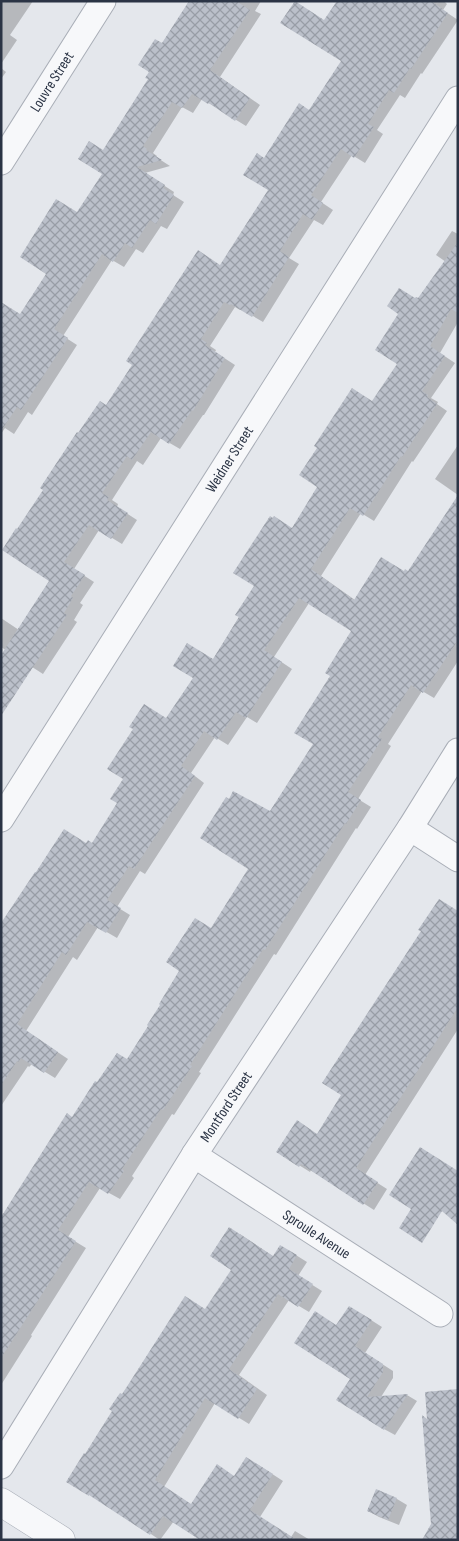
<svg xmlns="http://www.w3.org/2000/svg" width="459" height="1541" viewBox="0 0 459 1541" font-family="'Sofia Sans Condensed',sans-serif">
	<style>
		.shadow { fill: #0003 }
		.building { fill: url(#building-cross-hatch) }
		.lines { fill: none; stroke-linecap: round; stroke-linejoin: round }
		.minor-casing { stroke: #a9aeb7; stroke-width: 27 }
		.tertiary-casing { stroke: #a9aeb7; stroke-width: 29 }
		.minor { stroke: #f7f8fa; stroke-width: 25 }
		.tertiary { stroke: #f7f8fa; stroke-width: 28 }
		.labels { text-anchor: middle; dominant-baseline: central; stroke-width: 4; stroke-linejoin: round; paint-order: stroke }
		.street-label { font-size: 15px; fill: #2b3445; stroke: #f4f6f9 }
	</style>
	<defs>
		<pattern id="building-cross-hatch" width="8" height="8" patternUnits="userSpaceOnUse" patternTransform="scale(1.25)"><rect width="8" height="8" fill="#bbc0ca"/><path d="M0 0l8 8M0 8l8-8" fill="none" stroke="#989da6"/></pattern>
	</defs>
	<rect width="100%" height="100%" fill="#e4e7ec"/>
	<path class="shadow" d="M1,1H33L10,35L17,40L1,64Z
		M190,1H261L255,11L261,14L220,77L260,105L246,126L202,99L193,113L182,107L153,153L157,156L156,157L170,166L145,173L174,192L173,195L184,202L167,229L161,226L143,253L136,249L124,267L112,260L63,336L77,345L32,415L28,412L14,434L5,428L1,434V303L21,315L48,273L78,214L103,173V151L149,79L162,44Z
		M338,1H444L447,4L443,10L458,20L422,74L421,73L405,98L400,95L377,130L383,134L365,163L352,155L321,202L333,210L323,225L314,220L289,258L299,264L263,322L241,309L240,310L235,307L210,346L216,350L215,352L235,365L204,415H203L180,449L161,438L143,465L137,461L112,500L118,504L117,507L137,520L122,544L99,530L74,569L94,582L80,603L83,605L74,620L77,622L43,674L1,647V618L19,630L50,580L107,406L221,266L270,190L265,159L310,111L342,61L325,21Z
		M1,68L6,72L1,79Z
		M452,231L458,234V322L440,353L455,363L431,398L438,402L437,404L447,411L413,462L412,461L374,521L361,513L321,576L355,600L404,573H409L458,497V661L434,698L422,691L388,744L391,746L358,799L371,807L357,829L356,828L276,955L274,954L199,1072L201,1073L174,1115L172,1114L132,1176L134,1178L120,1199L100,1188L68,1237L86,1248L31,1335L32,1336L1,1385V1231L73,1118L98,1084L127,1060L250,868L270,813L314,744L332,676L353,631L309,603L274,657L292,669L257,723L247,717L228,745L215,737L191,773L204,783L145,874L140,871L117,907L130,915L117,938L98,927L77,960L73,957L26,1031L68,1059L55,1078L32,1064L29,1067L28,1066L1,1106V931L87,845L93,844L167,719L213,660L292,529L398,364L416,300H419L446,262L436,255Z
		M458,445V495L435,479Z
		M458,912V1029L365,1175L387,1189L374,1210L311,1170L310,1172L278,1152L318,1135Z
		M240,1234L274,1257L291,1252L307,1262L298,1276L322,1291L309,1312L289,1300L239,1375L267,1395L249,1424L215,1403L164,1487L192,1505L235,1477L257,1464L283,1481L260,1517L291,1537L295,1531L310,1540H200L174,1521L160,1540L128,1519L122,1396L206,1310L233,1269Z
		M360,1313L382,1327L365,1353L393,1371V1378L381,1397L407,1395L417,1401L395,1435L384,1429L351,1378L337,1326Z
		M376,1491L397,1499L407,1505L399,1525L379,1517L368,1511Z"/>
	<path class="building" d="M189,1H236L250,10L210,70L250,98L235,121L209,103L208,104L192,94L182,108L172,102L143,146L147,149L146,150L162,160L137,167L165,185L163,188L174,195L156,224L150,220L132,248L125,243L113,262L102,254L54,329L68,338L21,410L17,407L1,431V302L20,314L46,274L20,257L56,199L77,212L102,174L78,159L89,141L103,150L148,79L145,78L149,72L138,65L155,39L162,43Z
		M295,1L324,20L337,1H431L448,13L411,69L410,68L394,93L389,90L368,124L374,127L354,158L341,149L311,195L323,203L312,220L303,214L280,251L289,257L252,317L231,304L230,305L224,302L201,339L207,343L205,345L225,358L193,411L192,410L169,444L151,432L132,460L127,456L102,493L109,497L107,500L128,513L111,539L89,525L64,562L85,575L71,596L73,598L64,613L67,615L1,716V655L49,581L2,550L16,528L17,529L43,490L40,488L77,432L78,433L100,401L106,405L132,365L126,361L198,250L220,265L268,190L243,175L257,153L264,158L299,103L309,110L341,61L280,23Z
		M458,242V313L451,309L430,346L445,356L422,391L428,395L427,397L437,404L402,457L401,456L363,516L350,508L311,569L354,600L381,557L404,571L405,569L408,571L458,495V640L423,693L411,685L378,737L382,739L348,792L361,800L346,824L345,823L265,950L263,949L190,1065L192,1066L163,1110L161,1109L122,1169L124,1171L108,1194L89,1182L58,1230L76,1241L1,1358V1217L67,1113L72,1117L95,1081L97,1082L117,1053L127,1059L148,1026L147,1025L160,1005L159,1004L179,971L166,962L195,918L211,928L248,869L200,838L226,797L229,799L233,791L270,811L313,744L294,733L330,676L325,673L351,631L299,598L264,650L282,662L246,718L236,712L217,740L204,731L181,766L195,776L134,869L129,866L107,900L121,908L106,933L87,922L66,955L62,952L17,1024L58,1052L44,1073L21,1058L18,1062L17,1061L1,1085V923L35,872H36L64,829L86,843L88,840L92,843L117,803L110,799L123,779L107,769L133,729L129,727L144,704L166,718L193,678L173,666L187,643L213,659L239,617L235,615L254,586L233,573L270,516L273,518L274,516L292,528L317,487L299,475L317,448L314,446L352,388L372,401L397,364L375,350L398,314L387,306L399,288L415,298L416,297L418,298Z
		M439,899L458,911V1007L356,1168L378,1182L363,1205L301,1164L299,1167L276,1152L297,1120L317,1134L341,1095L322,1083L421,931L418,930Z
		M420,1147L458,1171V1225L442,1211L422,1243L399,1228L411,1209L389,1195Z
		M229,1227L273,1256L280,1245L297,1255L289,1269L313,1284L298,1307L278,1294L229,1369L257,1389L238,1419L205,1398L155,1480L191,1504L217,1464L234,1476L246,1457L273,1474L250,1510L297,1540H200L163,1516L150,1535L89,1495V1496L66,1482L84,1453L85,1454L112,1411L109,1409L120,1393L122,1394L126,1388L185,1296L205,1309L231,1270L210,1256Z
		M349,1306L372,1320L355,1346L383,1364V1372L367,1397L408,1394L384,1430L336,1400L350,1379L294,1343L315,1311L336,1325Z
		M458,1389V1540H422L431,1524L422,1415L427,1419L425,1392Z
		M376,1489L397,1498L388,1520L367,1511Z"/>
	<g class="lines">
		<defs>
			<g id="minor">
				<path id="s1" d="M1,162L103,1"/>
				<path id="s2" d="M1,819L458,99"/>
				<path d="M410,828L458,859"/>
				<path id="s3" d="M194,1155L440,1314"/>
				<path id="s4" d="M1,1466L194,1155L410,828L458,751"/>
			</g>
			<path id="tertiary" d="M1,1502L61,1540"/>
		</defs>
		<use href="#minor" class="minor-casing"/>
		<use href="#tertiary" class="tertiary-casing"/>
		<use href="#minor" class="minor"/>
		<use href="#tertiary" class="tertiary"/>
	</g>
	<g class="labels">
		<g class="street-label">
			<text stroke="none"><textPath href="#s1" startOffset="95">Louvre Street</textPath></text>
			<text stroke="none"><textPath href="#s2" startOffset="426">Weidner Street</textPath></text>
			<text stroke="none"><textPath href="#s4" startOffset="424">Montford Street</textPath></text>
			<text stroke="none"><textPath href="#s3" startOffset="146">Sproule Avenue</textPath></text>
		</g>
	</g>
	<rect width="459" height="1541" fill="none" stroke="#2b3445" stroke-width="5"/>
</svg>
